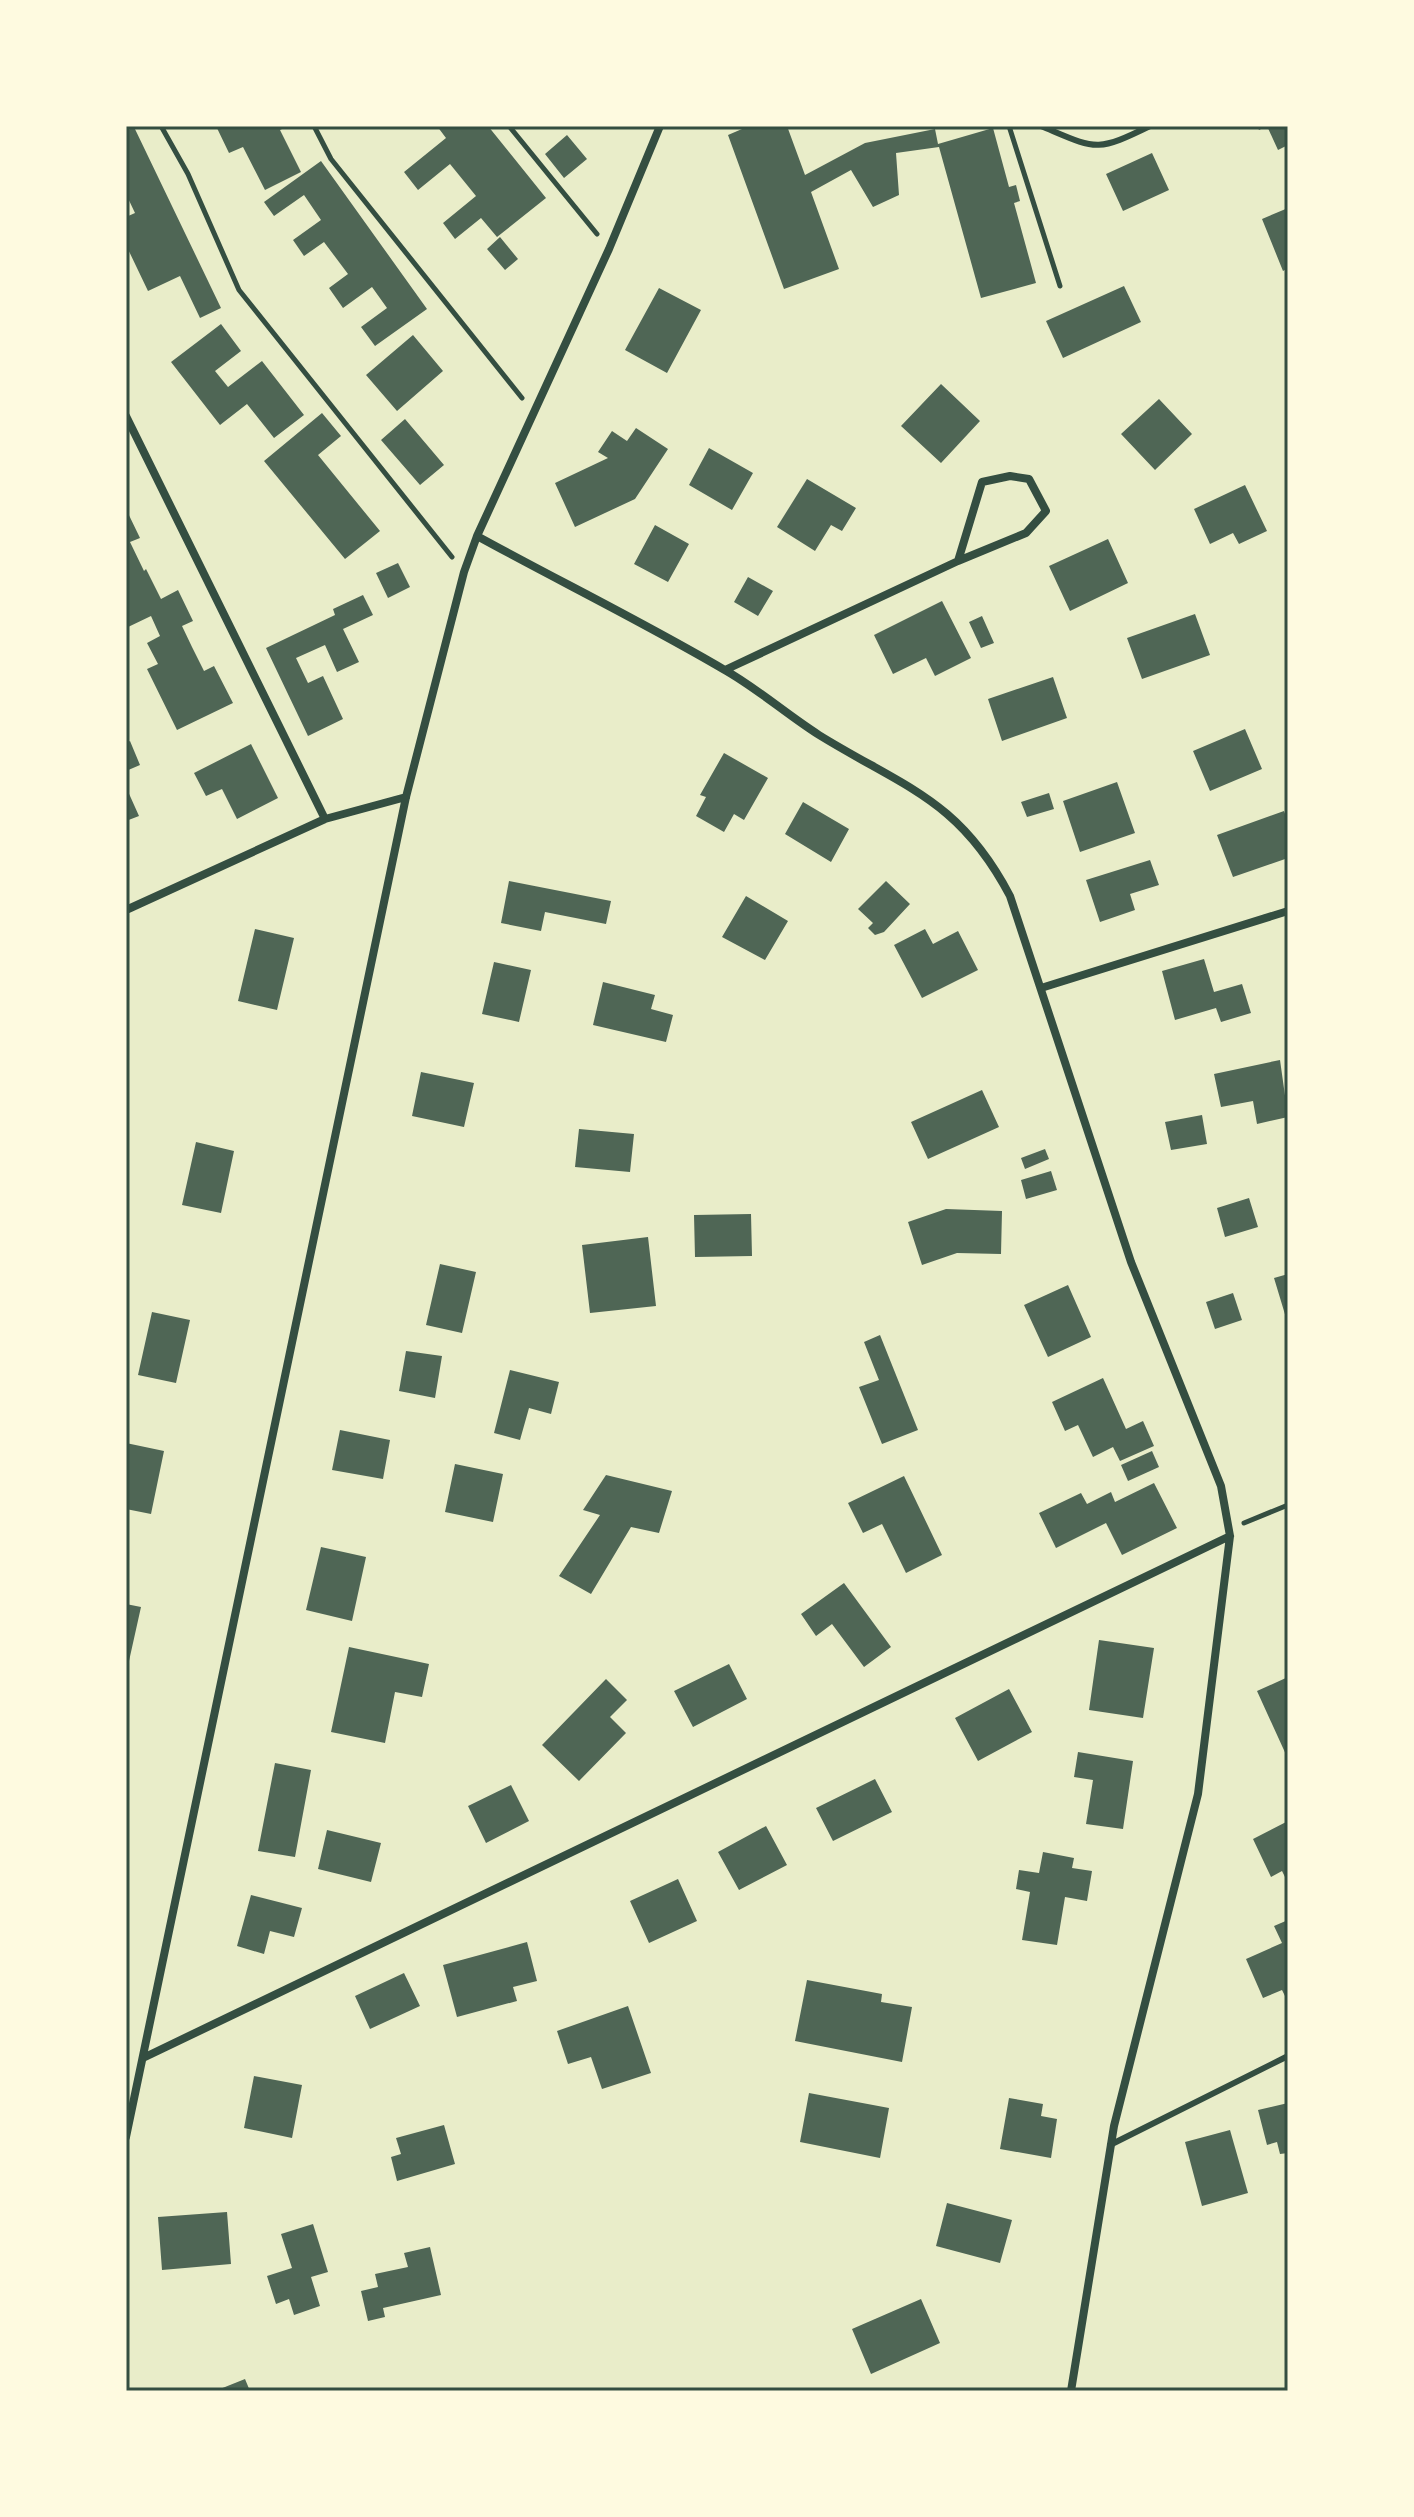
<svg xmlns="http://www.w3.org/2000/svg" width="1414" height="2517" viewBox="0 0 1414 2517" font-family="'Times New Roman',serif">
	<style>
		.building { fill: #4f6655 }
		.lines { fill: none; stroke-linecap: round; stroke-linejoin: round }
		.path { stroke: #344e41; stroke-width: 5 }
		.service { stroke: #344e41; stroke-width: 6 }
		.minor { stroke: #344e41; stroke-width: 8 }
		.neatline { fill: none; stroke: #344e41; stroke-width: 3 }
	</style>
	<rect width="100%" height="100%" fill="#e9edc9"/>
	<path class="building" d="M216,126H288L280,130L301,172L265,190L243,147L229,153Z
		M437,126H488L546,198L497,237L481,218L455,239L443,223L476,196L450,164L418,190L404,172L446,138Z
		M749,126H787L805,175L865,143L935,129L938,144L993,128L1009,187L1016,185L1020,201L1014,203L1036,283L981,298L939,147L896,153L899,195L873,207L851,170L811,192L839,269L784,289L728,135Z
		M1257,126H1288V145L1278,150L1267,126L1259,130Z
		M134,127L221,308L200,318L180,276L148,291L126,245V217L135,213L126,194V131Z
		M567,135L587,159L564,178L545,154Z
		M1152,153L1169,190L1123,211L1106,174Z
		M321,161L427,309L375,346L361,327L387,308L372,287L343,308L329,288L348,274L324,242L304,256L293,240L321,220L304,195L274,216L264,202Z
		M1288,208V268L1283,271L1262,219Z
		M500,237L518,259L505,270L487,249Z
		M1124,286L1141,322L1063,358L1046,321Z
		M659,288L701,310L667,373L625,350Z
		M221,324L241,351L215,371L228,387L262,361L304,415L274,438L247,404L220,425L171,362Z
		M413,335L443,371L397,411L366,375Z
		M941,384L980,421L941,463L901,426Z
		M1159,399L1192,434L1155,470L1121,434Z
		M322,413L341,436L318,455L380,531L345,559L264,461Z
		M405,419L444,465L420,485L381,440Z
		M636,428L668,449L635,499L575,527L555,483L608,458L598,452L612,431L627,441Z
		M709,448L753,473L732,510L689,485Z
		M807,479L856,508L842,531L831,525L815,551L777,527Z
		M1245,485L1267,531L1239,544L1233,533L1210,544L1194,509Z
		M126,509L140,538L130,542L144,571L146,569L161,599L178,590L193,621L182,626L192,647L204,671L214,666L233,703L177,730L147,669L158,664L147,643L160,636L151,616L126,628Z
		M655,525L689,544L668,582L634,564Z
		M1108,539L1128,583L1070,611L1049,566Z
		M398,563L410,587L388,598L376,573Z
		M748,577L773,591L758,616L734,602Z
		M363,595L373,615L343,629L359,662L337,672L325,645L296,658L308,683L323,676L343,719L308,736L266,648L335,615L333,609Z
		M942,601L971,658L935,676L926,658L893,674L874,635Z
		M1195,614L1210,655L1142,679L1127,638Z
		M982,616L994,643L981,648L969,622Z
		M1053,677L1067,718L1002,741L988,699Z
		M1245,729L1262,769L1210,791L1193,751Z
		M130,741L140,765L126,771V743Z
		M251,744L278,798L237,819L222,789L206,796L194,773Z
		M724,753L768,778L744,820L734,814L724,832L696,816L706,797L700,795Z
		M1117,782L1135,833L1080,852L1063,801Z
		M126,787L139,816L126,821Z
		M1049,793L1054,809L1027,817L1021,802Z
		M803,802L849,829L831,862L785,834Z
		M1284,811L1288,822V858L1233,877L1217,835Z
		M1150,860L1159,885L1130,894L1135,910L1100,922L1086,880Z
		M509,881L611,901L606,924L545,912L541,931L501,923Z
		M886,881L910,904L884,932L875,935L868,928L873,923L858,909Z
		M746,896L788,921L765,960L722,937Z
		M255,929L294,938L277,1010L238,1001Z
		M925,929L933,944L958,931L978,970L922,998L894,945Z
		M1204,959L1214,992L1242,984L1251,1013L1221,1022L1216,1008L1175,1020L1162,971Z
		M494,962L531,970L519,1022L482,1014Z
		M603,982L655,995L651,1009L673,1015L666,1042L593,1025Z
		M1280,1060L1288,1117L1257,1124L1253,1101L1221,1107L1214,1074Z
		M421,1072L474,1083L464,1127L412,1116Z
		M982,1090L999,1127L928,1159L911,1122Z
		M1202,1115L1207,1144L1171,1150L1165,1122Z
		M579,1129L634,1134L630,1172L575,1167Z
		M196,1142L234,1151L221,1213L182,1205Z
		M1045,1149L1049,1159L1025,1169L1021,1158Z
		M1051,1171L1057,1190L1026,1199L1021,1180Z
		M1249,1198L1258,1227L1225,1237L1217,1208Z
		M946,1209L1002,1211L1001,1254L957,1253L922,1265L908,1222Z
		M751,1214L752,1256L695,1257L694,1215Z
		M648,1237L656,1306L590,1313L582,1245Z
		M440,1264L476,1272L462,1333L426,1325Z
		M1288,1274V1321H1287L1274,1278Z
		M1068,1285L1091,1337L1048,1357L1024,1305Z
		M1233,1293L1242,1320L1215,1329L1206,1302Z
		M152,1312L190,1320L176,1383L138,1375Z
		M880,1335L918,1430L882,1444L859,1387L879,1380L864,1342Z
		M406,1351L442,1356L435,1398L399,1391Z
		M510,1370L559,1382L551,1414L529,1408L520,1440L494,1433Z
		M1103,1378L1126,1429L1143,1421L1154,1446L1120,1461L1113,1447L1093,1457L1078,1425L1065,1431L1052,1402Z
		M340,1430L390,1440L383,1479L332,1470Z
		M126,1443L164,1451L151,1514L126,1509Z
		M1152,1451L1159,1467L1128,1481L1121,1465Z
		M455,1464L503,1474L493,1522L445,1512Z
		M606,1475L672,1491L659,1533L631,1527L591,1594L559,1576L600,1515L583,1510Z
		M904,1476L942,1555L906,1573L882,1524L863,1533L848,1503Z
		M1154,1483L1177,1528L1122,1555L1106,1523L1056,1548L1039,1513L1081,1493L1087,1504L1111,1492L1115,1502Z
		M321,1547L366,1557L352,1621L306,1610Z
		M844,1583L891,1647L864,1667L832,1624L816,1636L801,1614Z
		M126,1604L141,1607L127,1670H126Z
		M1099,1640L1154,1648L1143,1718L1089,1710Z
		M349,1647L429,1664L422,1697L395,1692L385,1743L331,1732Z
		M729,1664L747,1699L693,1727L674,1691Z
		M1288,1677V1759L1257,1691Z
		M606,1679L627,1700L610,1717L626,1733L579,1781L542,1745Z
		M1009,1689L1032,1732L978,1761L955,1718Z
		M1078,1752L1133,1761L1123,1829L1086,1824L1093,1780L1074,1777Z
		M275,1763L311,1770L295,1857L258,1851Z
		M875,1779L892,1812L833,1841L816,1808Z
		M511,1785L529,1821L486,1843L468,1806Z
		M1288,1821V1883L1282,1871L1271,1877L1253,1839Z
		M766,1826L787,1865L739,1890L718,1852Z
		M327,1830L381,1843L371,1882L318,1869Z
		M1043,1852L1074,1858L1072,1868L1092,1871L1087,1901L1065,1897L1057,1945L1022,1940L1030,1892L1016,1889L1019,1870L1039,1873Z
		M678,1879L697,1921L649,1943L630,1901Z
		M251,1895L302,1908L294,1937L270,1931L264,1954L237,1946Z
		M1288,1920V2002L1282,1990L1263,1998L1246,1959L1282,1943L1274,1926Z
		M527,1942L537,1981L513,1987L517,2001L457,2017L443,1965Z
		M404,1973L420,2006L370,2029L355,1996Z
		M807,1980L882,1994L881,2002L912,2007L902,2062L795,2041Z
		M628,2006L651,2073L602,2089L591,2057L568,2064L557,2031Z
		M254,2076L302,2085L292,2138L244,2128Z
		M809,2093L889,2108L880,2158L800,2142Z
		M1009,2098L1043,2104L1041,2116L1057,2119L1051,2158L1000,2149Z
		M1288,2103V2153L1280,2154L1277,2142L1267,2145L1258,2110Z
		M444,2125L455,2164L397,2181L391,2157L401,2154L396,2138Z
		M1230,2130L1248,2193L1202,2206L1185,2142Z
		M947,2203L1012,2220L1000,2263L936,2246Z
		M227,2212L231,2264L162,2270L158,2217Z
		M313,2224L328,2272L311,2277L320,2306L294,2315L289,2299L276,2304L267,2276L292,2268L281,2234Z
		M430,2247L441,2295L383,2308L385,2317L368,2321L361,2291L378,2287L375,2274L408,2267L404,2253Z
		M921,2299L940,2343L871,2374L852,2329Z
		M245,2379L250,2391H215Z"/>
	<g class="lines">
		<path class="path" d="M161,126L188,174L239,290L452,557
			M314,126L331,159L522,398
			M509,126L597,234
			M1009,126L1060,286
			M1244,1523L1288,1505"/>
		<path class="service" d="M1041,126C1096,149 1095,153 1150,126
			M1110,2145L1288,2056"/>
		<path class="minor" d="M126,416L325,819
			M477,536C559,581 643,622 723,669C757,688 786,714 819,735C905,788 959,799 1010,896L1131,1262L1221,1486L1230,1536L1198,1794L1114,2126L1071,2391
			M725,670L958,561L1026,533L1046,511L1029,479L1010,476L982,482L958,561
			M126,910L325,819L406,797
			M1041,988L1288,911
			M143,2058L1230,1536
			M126,2137L406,797L464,572L477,536L609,249L660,126"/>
	</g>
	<rect width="1414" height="2517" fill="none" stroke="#fefae0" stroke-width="256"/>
	<rect x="128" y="128" width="1158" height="2261" class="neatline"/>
</svg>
